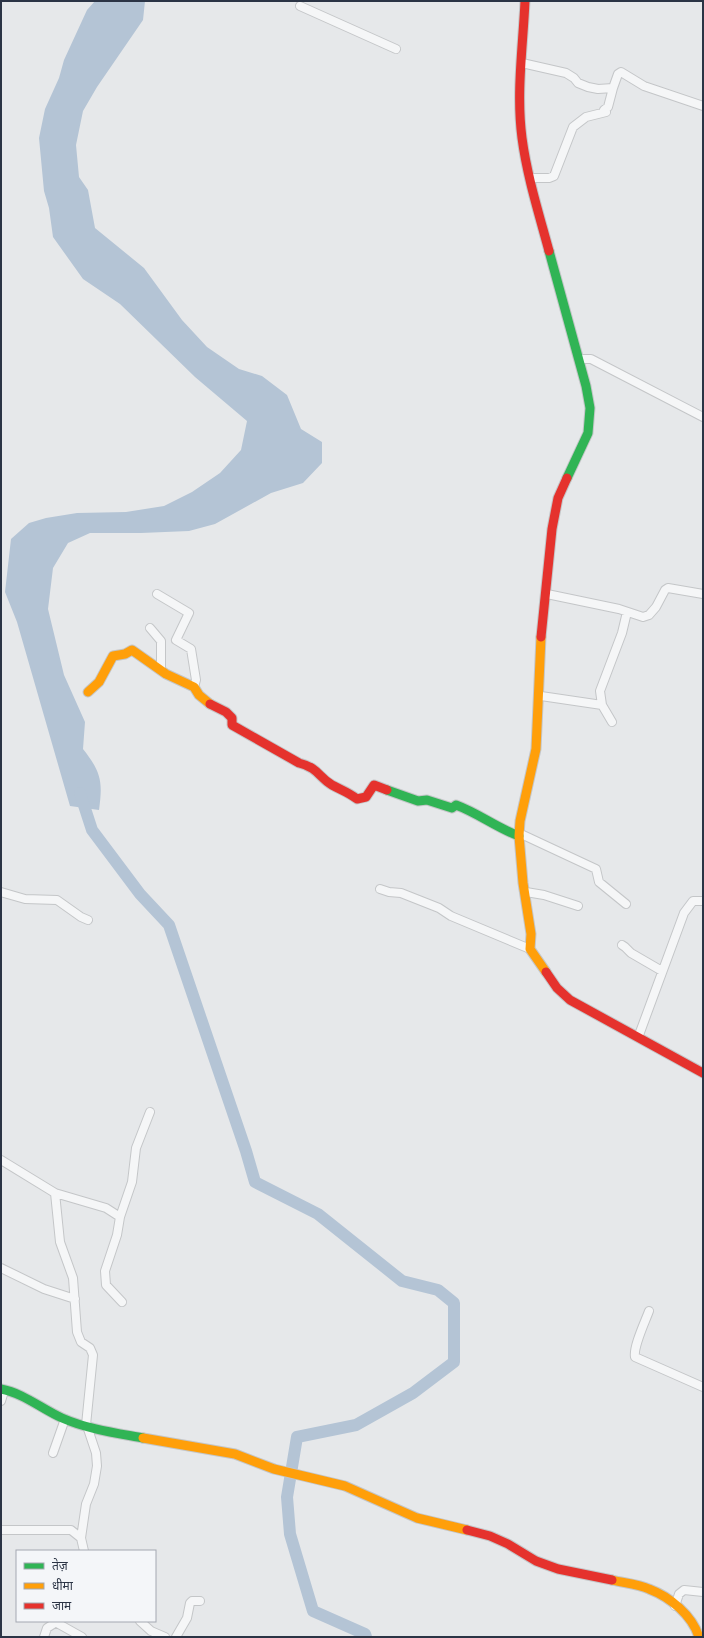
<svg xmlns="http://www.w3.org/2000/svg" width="704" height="1638" viewBox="0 0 704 1638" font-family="Cabin,'Noto Sans Devanagari',sans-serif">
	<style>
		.water { fill: #b4c4d5 }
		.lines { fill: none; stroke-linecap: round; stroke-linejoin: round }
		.river { stroke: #b4c4d5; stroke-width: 12 }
		.street-casing { stroke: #c4c6c8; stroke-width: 10 }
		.fast-casing { stroke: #c4c6c8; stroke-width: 11 }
		.slow-casing { stroke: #c4c6c8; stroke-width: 11 }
		.jam-casing { stroke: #c4c6c8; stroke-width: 11 }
		.street { stroke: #f5f6f7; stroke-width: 8 }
		.fast { stroke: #30b455; stroke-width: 9 }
		.slow { stroke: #ff9f0a; stroke-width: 9 }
		.jam { stroke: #e5322d; stroke-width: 9 }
	</style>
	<rect width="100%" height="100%" fill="#e6e8ea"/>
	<path class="water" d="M95,1H145L143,20L97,87L83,111L76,145L79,177L88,190L95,228L144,268L182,320L207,347L239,369L262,376L287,395L301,429L322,442V463L303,483L271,493L215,524L189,531L141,533H90L68,543L53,568L48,609L64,675L85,722L83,749C101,772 103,781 99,810L70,806L17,622L5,592L11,539L29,523L46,518L77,513L126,512L164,506L192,492L220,473L241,450L247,421L195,377L120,304L83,279L53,237L49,208L44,191L39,138L45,109L59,78L64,60L87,10Z"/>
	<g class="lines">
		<path class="river" d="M80,793L92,830L140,894L169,925L246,1151L255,1182L318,1214L402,1281L438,1290L454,1303V1362L413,1393L356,1425L297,1437L287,1497L290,1534L313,1611L365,1634L366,1637"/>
		<defs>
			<path id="street" d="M300,6L396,49
				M522,63L566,73L574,78L578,83L588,87L598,89L613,88L618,74L621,72L644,86L703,106
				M533,178H549L554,176L573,127L586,117L606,112L604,110L608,107L613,88
				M580,359H591L703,417
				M157,594L189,613L176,640L191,649L196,680L194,687
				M547,594L619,609L643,617L649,615L656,607L665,590L668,588L703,594
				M150,628L161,641V670
				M541,696L602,705
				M612,722L602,705L600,691L622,633L627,612
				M521,834L596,869L599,882L626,904
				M380,889L389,892L401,893L439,908L451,916L530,949
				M1,892L25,899L57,900L81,917L88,920
				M526,892L544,895L578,906
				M622,945L625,947L631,953L662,971
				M639,1035L684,913L693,901H703
				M1,1160L55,1193L60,1242L73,1278L77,1332L81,1342L90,1348L93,1355L86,1425
				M55,1193L106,1208L120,1217
				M1,1268L44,1289L75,1299
				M122,1302L106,1285L105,1271L117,1235L120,1217L132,1182L136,1148L150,1112
				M649,1311C645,1322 633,1347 635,1357L703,1387
				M1,1401L4,1391
				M53,1453L65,1419
				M1,1530H71L81,1538L84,1551
				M81,1538L86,1504L94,1484L97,1466L96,1453L87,1426
				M675,1606L679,1594L684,1590L703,1592
				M140,1621L151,1631L165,1637
				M57,1623L82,1637
				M44,1637L47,1628L58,1621
				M176,1637L187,1618L190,1603L192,1601H200"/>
			<path id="fast" d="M549,251L586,386L590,408L588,433L567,478
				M387,790L418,801L427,800L452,808L456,805C478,813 497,828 519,836
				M1,1389C23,1393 42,1409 62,1418C87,1429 116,1433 143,1438"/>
			<path id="slow" d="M541,637L536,749L520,821L519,836L523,883L531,934L530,949L546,972
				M88,692L99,682L113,656L125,654L132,650L166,674L194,687L199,695L210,704
				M143,1438L235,1454L274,1469L345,1486L417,1518L467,1530
				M612,1580C624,1583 638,1584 649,1589C670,1597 692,1615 699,1637"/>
			<path id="jam" d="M525,1C523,46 516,93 522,138C527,176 539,214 549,251
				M541,637L552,529L558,498L567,478
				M210,704L226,712L232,718V725L299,763C319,768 318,777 332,785C341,790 348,792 357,799L366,797L374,785L387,790
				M546,972L557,988L570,1000L703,1073
				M467,1530L490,1536L508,1544L536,1561L558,1569L612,1580"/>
		</defs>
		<use href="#street" class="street-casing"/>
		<use href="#fast" class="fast-casing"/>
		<use href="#slow" class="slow-casing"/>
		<use href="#jam" class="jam-casing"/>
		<use href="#street" class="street"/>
		<use href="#fast" class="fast"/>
		<use href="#slow" class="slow"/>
		<use href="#jam" class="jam"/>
	</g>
	<rect width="704" height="1638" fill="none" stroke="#2b3445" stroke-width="4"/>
	<rect x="16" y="1550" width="140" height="72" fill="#f4f6f9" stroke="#a4a8b1"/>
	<rect x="24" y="1563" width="20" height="6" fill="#30b455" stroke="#a4a8b1"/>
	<text x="52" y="1570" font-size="12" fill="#2b3445">तेज़</text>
	<rect x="24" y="1583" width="20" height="6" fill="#ff9f0a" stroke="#a4a8b1"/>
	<text x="52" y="1590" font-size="12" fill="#2b3445">धीमा</text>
	<rect x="24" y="1603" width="20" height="6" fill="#e5322d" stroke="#a4a8b1"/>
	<text x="52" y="1610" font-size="12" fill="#2b3445">जाम</text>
</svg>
